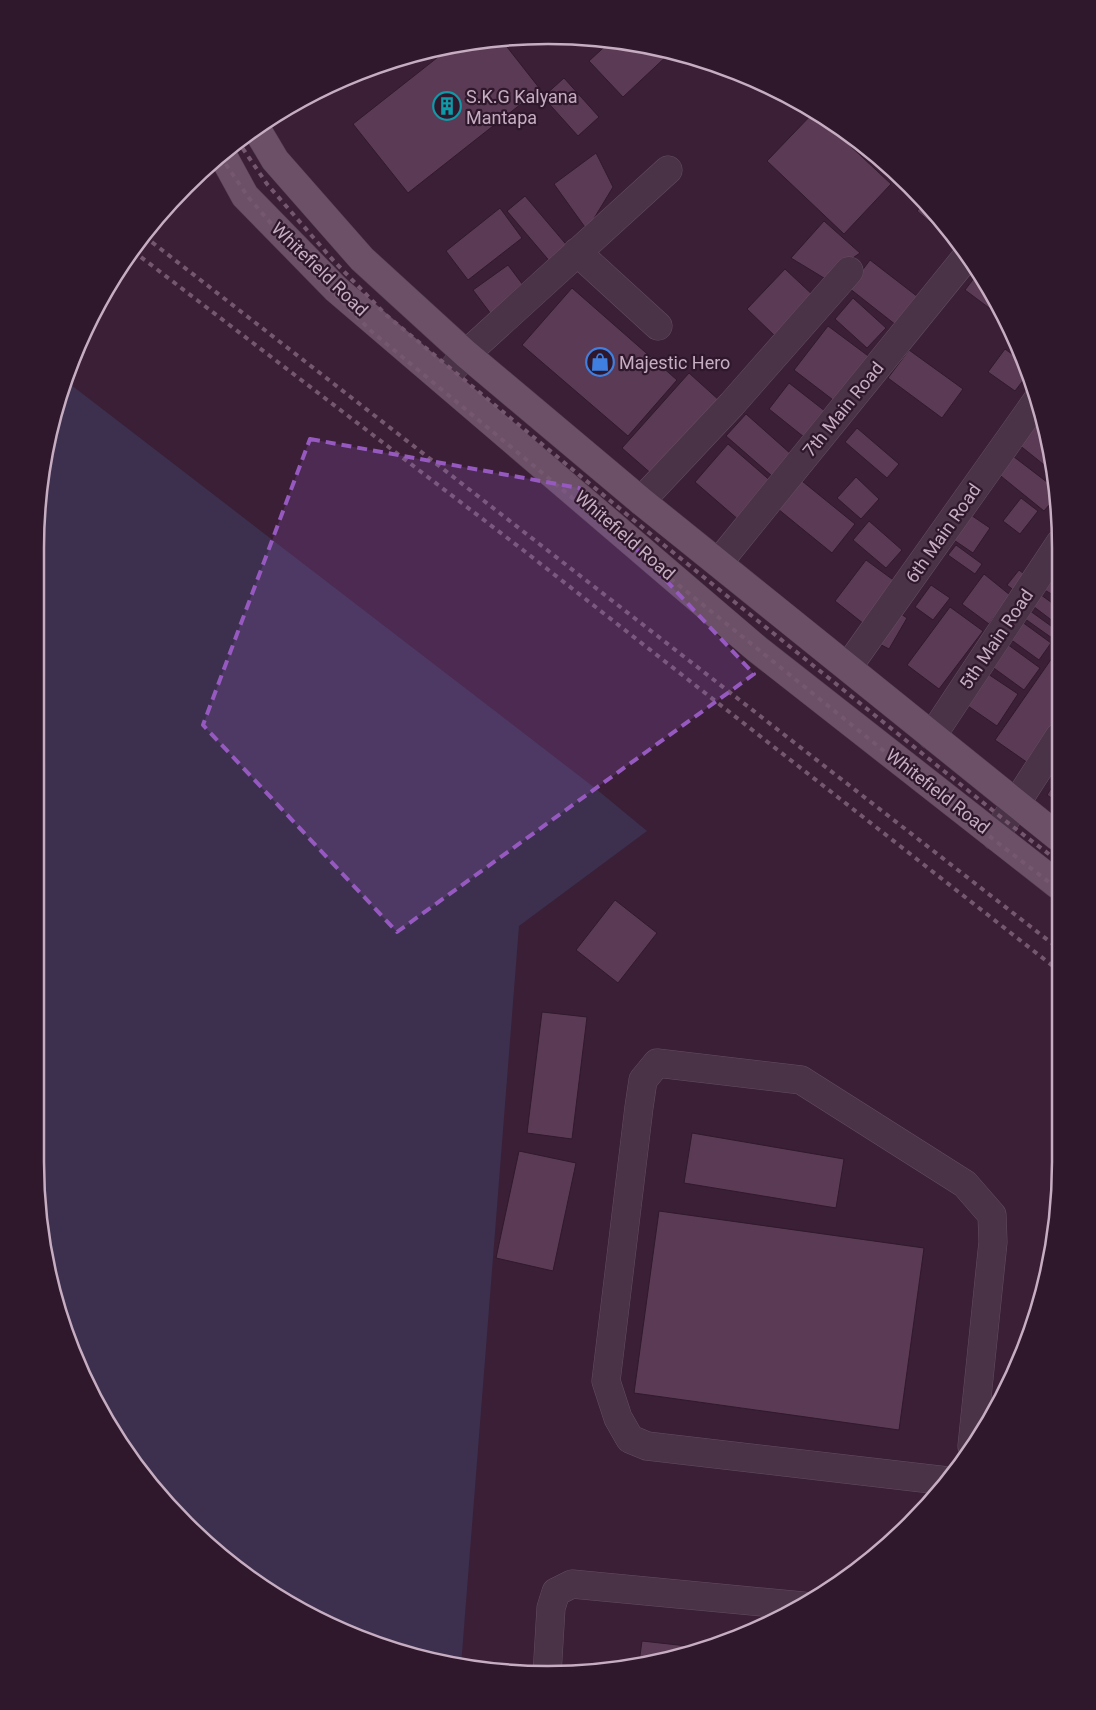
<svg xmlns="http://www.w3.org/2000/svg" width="1096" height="1710" viewBox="0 0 1096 1710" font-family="Roboto,sans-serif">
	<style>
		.green { fill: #3c304e }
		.building { fill: #5b3a55; stroke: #311a2d }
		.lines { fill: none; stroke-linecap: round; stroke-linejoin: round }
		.minor-casing { stroke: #654d61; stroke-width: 29 }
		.major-casing { stroke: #543c4f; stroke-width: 29 }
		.minor { stroke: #4a3247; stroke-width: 28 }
		.major { stroke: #6b5067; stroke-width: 28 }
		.rail { stroke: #755870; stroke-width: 4; stroke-dasharray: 5 5; stroke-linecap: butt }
		.marked { fill: #9659c0; fill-opacity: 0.2; stroke: #9659c0; stroke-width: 4; stroke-dasharray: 10 6; stroke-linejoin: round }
		.labels { text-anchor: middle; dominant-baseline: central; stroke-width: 4.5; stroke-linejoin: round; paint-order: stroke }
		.poi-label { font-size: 18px; fill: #c7adc2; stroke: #2f182b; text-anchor: start }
		.street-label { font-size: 18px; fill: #c7adc2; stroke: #2f182b }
		.rim { fill: none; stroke: #c7adc2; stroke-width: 2.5 }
	</style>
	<rect width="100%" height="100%" fill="#3a1f36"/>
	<path class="green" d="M66,381L595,788L647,831L519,926L461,1666L448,1665L383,1648L321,1622L236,1569L185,1525L122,1447L62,1327L39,1229V481Z"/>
	<path class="building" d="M500,38L540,89L408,193L353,124L452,46Z
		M613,39H615L671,52L623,97L589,61Z
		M564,78L599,117L578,136L543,97Z
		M814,112L891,184L844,234L767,161Z
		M824,118L886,162L896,173L891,179Z
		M596,153L613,187L587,230L554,184Z
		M525,196L570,249L552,264L507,211Z
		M924,203L942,222L937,228L917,211Z
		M500,208L522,238L468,280L446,251Z
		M824,221L860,253L824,278L791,258Z
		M870,260L918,297L896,325L849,288Z
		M508,265L526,289L491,314L473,290Z
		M785,269L816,298L777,338L747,309Z
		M978,273L1008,321V322L965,290Z
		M572,288L677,380L628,436L522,345Z
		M853,298L886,328L867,348L835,319Z
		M828,326L875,361L841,406L794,370Z
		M1005,349L1024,363L1028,374L1015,391L988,372Z
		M909,350L963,389L942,418L888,378Z
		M689,373L720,401L654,476L622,448Z
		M789,383L830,415L809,441L769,409Z
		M746,414L791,454L772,476L726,436Z
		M1037,421L1046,428L1053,472L1018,444Z
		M857,428L899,464L887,478L845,442Z
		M728,444L773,483L740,521L695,482Z
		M1005,450L1056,489L1057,496L1044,511L991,468Z
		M856,477L879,499L861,519L837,498Z
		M802,481L855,524L832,553L778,509Z
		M1021,498L1038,511L1020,534L1003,521Z
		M965,511L990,528L973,553L948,536Z
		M869,521L902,550L886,568L853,540Z
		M956,545L982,564L975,574L948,555Z
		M866,560L896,582L864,624L835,601Z
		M1019,570L1032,580L1020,595L1007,585Z
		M984,574L1010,595L989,624L962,604Z
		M1051,575L1060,580V599L1043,589Z
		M931,585L950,598L933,620L915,607Z
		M1037,592L1059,608L1058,625L1029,603Z
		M950,607L983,631L939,689L907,665Z
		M1026,608L1058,631L1052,638L1021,616Z
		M895,610L907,618L889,649L876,642Z
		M1018,619L1051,643L1039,660L1006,636Z
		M1007,644L1040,668L1024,690L991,666Z
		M1059,648V718L1028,763L995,740Z
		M988,674L1018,694L997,726L968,706Z
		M1059,776V803L1047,795Z
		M615,900L657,933L618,983L576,950Z
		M542,1012L587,1017L572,1139L527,1133Z
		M692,1133L844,1159L836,1208L684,1183Z
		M519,1151L576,1163L553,1271L496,1258Z
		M659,1211L924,1248L899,1430L634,1393Z
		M642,1641L705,1648L681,1657L639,1663Z"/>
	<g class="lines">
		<defs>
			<path id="minor" d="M577,252L658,326
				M443,380L466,354L668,170
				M641,501L732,404L849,271
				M719,562L967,256
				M848,667L1038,399
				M932,736L1060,543
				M995,836L1059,737
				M948,1481L647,1446L630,1439L618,1418L606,1381L639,1107L643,1080L657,1063L801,1080L965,1184L992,1215L993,1242L972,1446
				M547,1675L551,1608L556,1592L572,1584L803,1606"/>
			<path id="major" d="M256,128L275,160L362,259L466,354L641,501L1058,837
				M222,154L245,196L336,289L757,649L1058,885"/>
		</defs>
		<use href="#minor" class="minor-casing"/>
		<use href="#major" class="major-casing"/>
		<use href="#minor" class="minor"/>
		<use href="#major" class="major"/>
		<path class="rail" d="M237,140L267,184L332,259L386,315L659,541L1012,826L1058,861
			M220,156L249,198L315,274L371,331L645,558L998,843L1058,889
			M144,236L1058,948
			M133,251L523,550L1058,970"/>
	</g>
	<path class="marked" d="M310,439L579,488L754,674L397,932L203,725Z"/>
	<defs>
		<symbol id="building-ring" viewBox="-11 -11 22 22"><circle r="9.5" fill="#2f182b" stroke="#0f9aa8" stroke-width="1.5"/><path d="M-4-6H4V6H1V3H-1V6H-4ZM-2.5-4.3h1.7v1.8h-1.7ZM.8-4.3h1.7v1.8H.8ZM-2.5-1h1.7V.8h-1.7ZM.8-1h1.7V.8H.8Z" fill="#0f9aa8"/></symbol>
		<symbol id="shop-ring" viewBox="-11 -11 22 22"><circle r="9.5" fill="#2f182b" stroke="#3f7fe0" stroke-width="1.5"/><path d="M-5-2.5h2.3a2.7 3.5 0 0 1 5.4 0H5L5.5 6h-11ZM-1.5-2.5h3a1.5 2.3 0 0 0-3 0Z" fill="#3f7fe0"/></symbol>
	</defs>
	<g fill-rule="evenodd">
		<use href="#building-ring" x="431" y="90" width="32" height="32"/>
		<use href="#shop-ring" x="584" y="346" width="32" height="32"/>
	</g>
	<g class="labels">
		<g class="poi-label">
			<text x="466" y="96">S.K.G Kalyana<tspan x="466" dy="21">Mantapa</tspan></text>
			<text x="619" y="362">Majestic Hero</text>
		</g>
		<g class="street-label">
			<text transform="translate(320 269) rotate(44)">Whitefield Road</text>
			<text transform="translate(843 409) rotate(-51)">7th Main Road</text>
			<text transform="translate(943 533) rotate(-55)">6th Main Road</text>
			<text transform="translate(625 535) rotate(41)">Whitefield Road</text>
			<text transform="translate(996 639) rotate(-56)">5th Main Road</text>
			<text transform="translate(938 791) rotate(38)">Whitefield Road</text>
		</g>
	</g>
	<path d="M0 0H1096V1710H0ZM548 44H548A504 504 0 0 1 1052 548V1162A504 504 0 0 1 548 1666H548A504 504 0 0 1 44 1162V548A504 504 0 0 1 548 44Z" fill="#2f182b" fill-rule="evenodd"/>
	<path class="rim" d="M548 44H548A504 504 0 0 1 1052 548V1162A504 504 0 0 1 548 1666H548A504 504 0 0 1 44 1162V548A504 504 0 0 1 548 44Z"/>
</svg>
